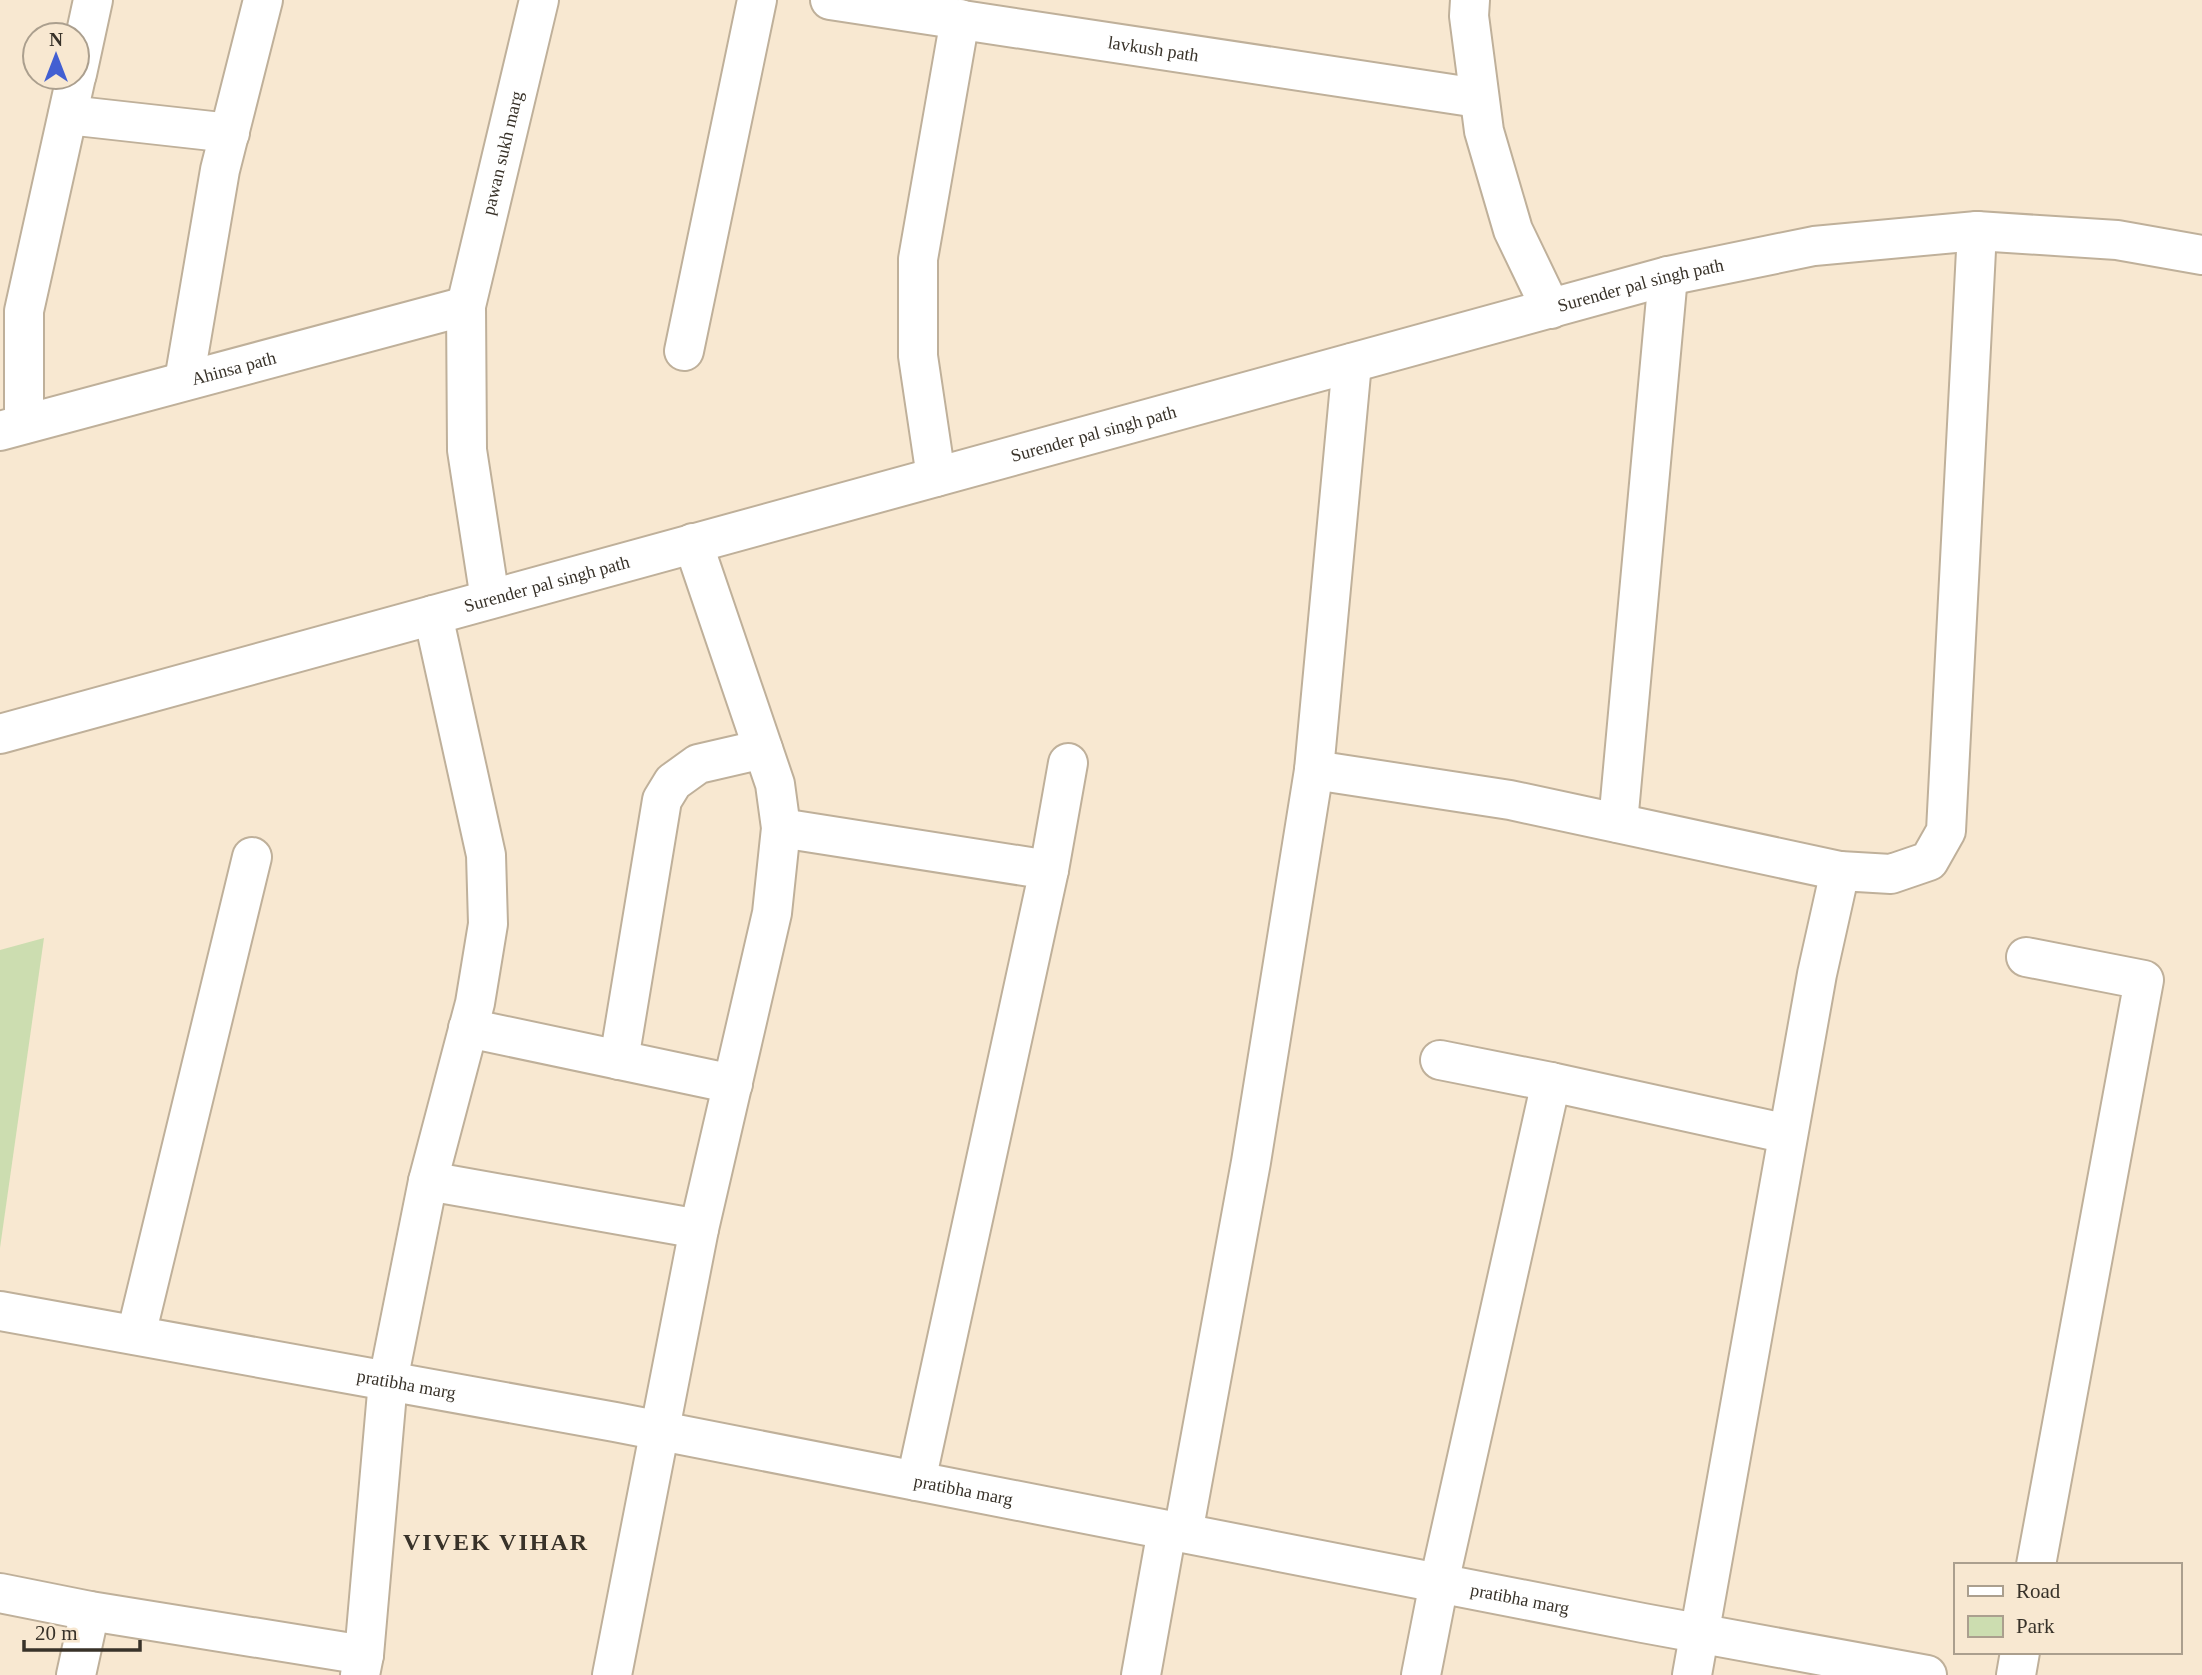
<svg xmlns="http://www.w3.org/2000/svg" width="2202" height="1675" viewBox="0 0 2202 1675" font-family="'Times New Roman',serif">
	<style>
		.green { fill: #ccddb0 }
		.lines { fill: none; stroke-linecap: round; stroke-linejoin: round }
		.street-casing { stroke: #bfb09a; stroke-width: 42 }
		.secondary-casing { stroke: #bfb09a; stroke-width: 42 }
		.street { stroke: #fff; stroke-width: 38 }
		.secondary { stroke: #fff; stroke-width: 38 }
		.labels { text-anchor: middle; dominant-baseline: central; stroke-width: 5; stroke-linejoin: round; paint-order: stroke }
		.street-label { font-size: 18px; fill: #383229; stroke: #f8e8d1 }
		.district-label { font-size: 24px; font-weight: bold; letter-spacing: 2px; fill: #383229; stroke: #f8e8d1 }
	</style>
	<rect width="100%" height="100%" fill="#f8e8d1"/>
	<path class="green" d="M44,938L0,1248V950Z"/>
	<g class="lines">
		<defs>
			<g id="street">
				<path id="s1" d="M830,0L1478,98"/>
				<path d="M1470,0L1469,16L1484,131L1513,230L1551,309"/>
				<path d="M77,74L93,0"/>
				<path d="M68,115L230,133"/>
				<path d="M684,351L757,0"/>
				<path d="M1352,363L1314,770L1510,800L1840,871"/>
				<path d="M184,381L220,170L263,0"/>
				<path d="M24,424V311L76,77"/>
				<path id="s2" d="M0,431L466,306"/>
				<path d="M936,477L918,356V259L960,19"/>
				<path id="s3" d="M490,599L467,450L466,306L539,0"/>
				<path d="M1618,823L1668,276"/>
				<path d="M781,828L1049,870L916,1481"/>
				<path d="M1049,870L1068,763"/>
				<path d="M2026,957L2144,980L2036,1565"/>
				<path d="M468,1028L733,1084"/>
				<path d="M619,1060L662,800L673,782L698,764L763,749"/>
				<path d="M1440,1060L1551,1082"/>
				<path d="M428,1181L699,1229"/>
				<path id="s4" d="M0,1311L615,1422L1643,1623L1927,1675"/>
				<path d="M136,1335L252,857"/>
				<path d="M1183,1533L1251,1162L1314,770"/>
				<path d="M0,1593L90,1611L364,1655"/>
				<path d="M76,1675L90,1611"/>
				<path d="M360,1675L364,1655L388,1381L428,1181L475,1003L488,924L486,855L433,615"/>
				<path d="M612,1675L699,1229L772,913L781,828L775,784L693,543"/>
				<path d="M1141,1675L1167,1530"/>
				<path d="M1421,1675L1439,1583L1551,1082L1788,1134"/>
				<path d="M1692,1675L1817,974L1840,871L1891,874L1929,861L1946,831L1977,231"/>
				<path d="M2016,1675L2020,1652"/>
			</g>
			<g id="secondary">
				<path id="s5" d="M0,734L1668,276L1814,246L1977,231L2117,240L2202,255"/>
			</g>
		</defs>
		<use href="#street" class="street-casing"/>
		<use href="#secondary" class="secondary-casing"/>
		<use href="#street" class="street"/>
		<use href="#secondary" class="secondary"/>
	</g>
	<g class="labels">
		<g class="street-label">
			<text stroke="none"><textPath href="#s1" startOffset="327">lavkush path</textPath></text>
			<text stroke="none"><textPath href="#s3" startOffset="452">pawan sukh marg</textPath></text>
			<text stroke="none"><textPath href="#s5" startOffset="1701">Surender pal singh path</textPath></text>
			<text stroke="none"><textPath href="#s2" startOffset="242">Ahinsa path</textPath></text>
			<text stroke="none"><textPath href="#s5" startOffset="1134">Surender pal singh path</textPath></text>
			<text stroke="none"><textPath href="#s5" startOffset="567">Surender pal singh path</textPath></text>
			<text stroke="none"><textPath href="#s4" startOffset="413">pratibha marg</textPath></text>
			<text stroke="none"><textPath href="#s4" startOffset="980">pratibha marg</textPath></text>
			<text stroke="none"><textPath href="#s4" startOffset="1547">pratibha marg</textPath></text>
		</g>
		<g class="district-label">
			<text x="496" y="1542">VIVEK VIHAR</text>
		</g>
	</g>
	<rect x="1954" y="1563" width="228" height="91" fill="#f8e8d1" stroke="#ab9f8e" stroke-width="2"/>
	<rect x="1968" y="1586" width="35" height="10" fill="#ffffff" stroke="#ab9f8e" stroke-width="2"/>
	<text x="2016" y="1598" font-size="21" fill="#383229">Road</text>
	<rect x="1968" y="1616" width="35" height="21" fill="#ccddb0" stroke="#ab9f8e" stroke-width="2"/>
	<text x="2016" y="1633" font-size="21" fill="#383229">Park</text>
	<g transform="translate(56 56)"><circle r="33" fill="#f8e8d1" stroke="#ab9f8e" stroke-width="2"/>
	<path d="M0-5L12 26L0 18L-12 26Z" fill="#425fd2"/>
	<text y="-10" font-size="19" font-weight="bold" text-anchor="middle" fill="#383229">N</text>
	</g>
	<path d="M24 1640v10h116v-10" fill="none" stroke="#383229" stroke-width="3.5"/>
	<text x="35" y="1640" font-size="21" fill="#383229" stroke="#f8e8d1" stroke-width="5" paint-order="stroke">20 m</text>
</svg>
